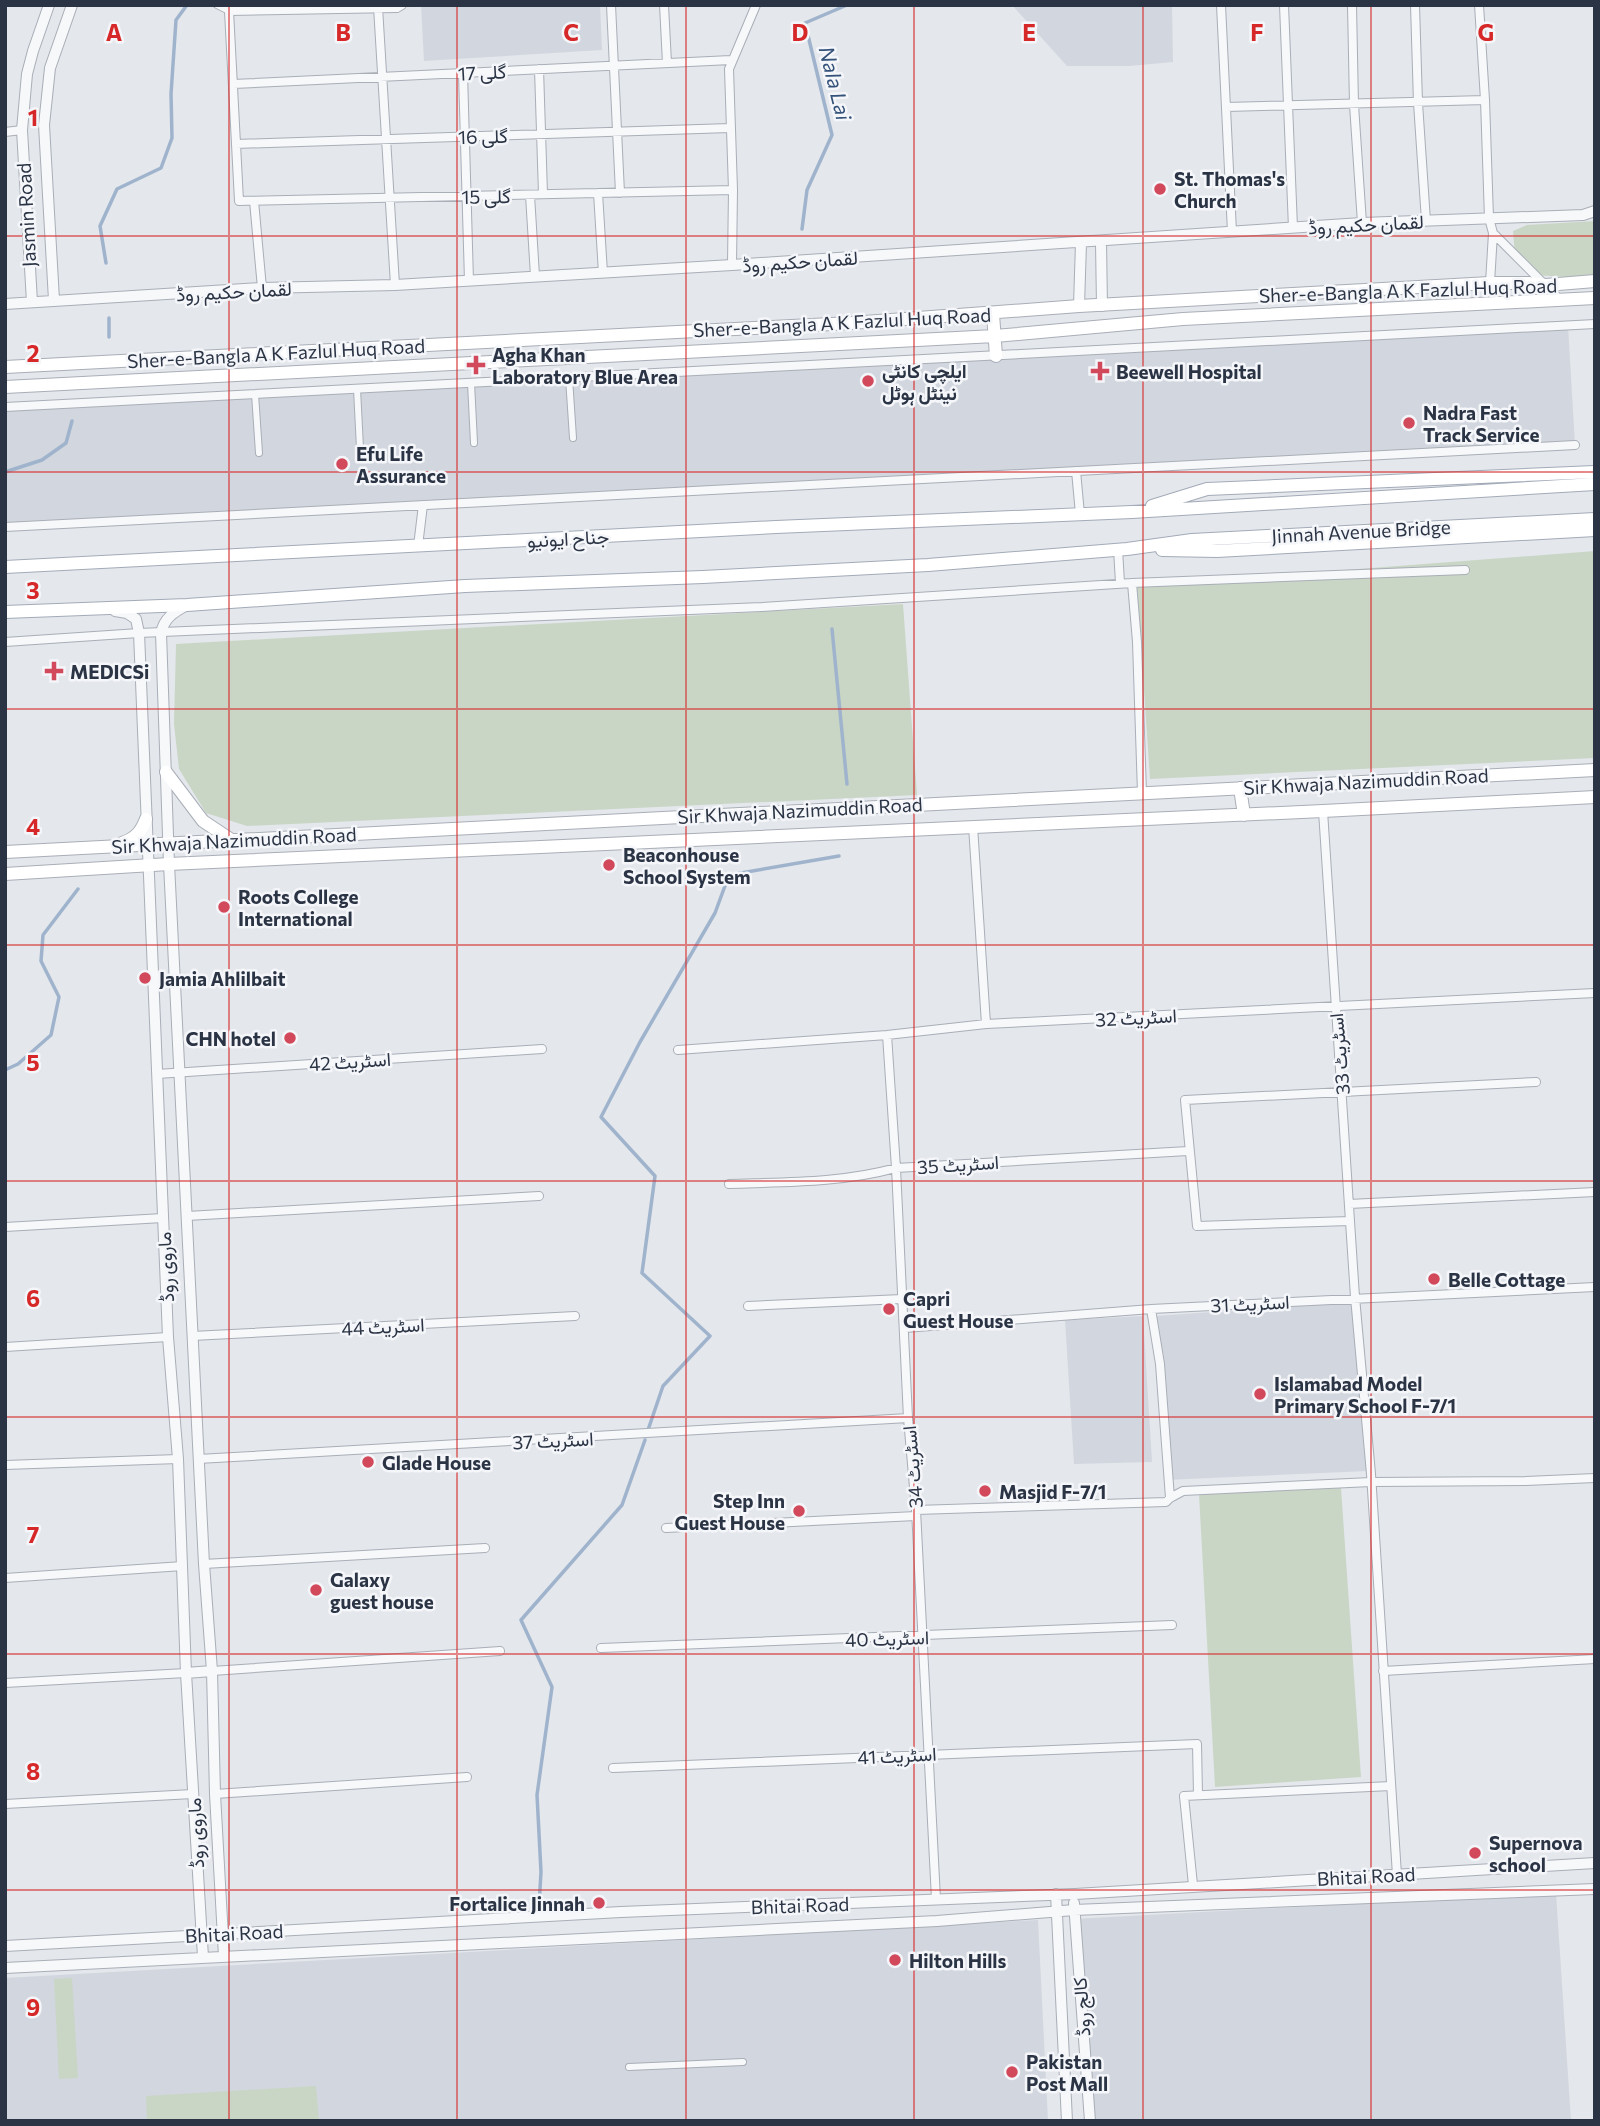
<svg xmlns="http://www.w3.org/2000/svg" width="1600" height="2126" viewBox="0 0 1600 2126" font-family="Commissioner,Vazirmatn,sans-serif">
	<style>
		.built { fill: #d2d6de }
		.green { fill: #c9d6c5 }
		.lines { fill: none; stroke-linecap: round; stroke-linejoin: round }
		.stream { stroke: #9fb4cc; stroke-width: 3.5 }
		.pedestrian-casing { stroke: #a9aeb7; stroke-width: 8 }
		.minor-casing { stroke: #a9aeb7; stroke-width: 10 }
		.tertiary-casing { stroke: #a9aeb7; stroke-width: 12 }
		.secondary-casing { stroke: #a9aeb7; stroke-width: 14 }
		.primary-casing { stroke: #a3abb8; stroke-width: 14 }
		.pedestrian { stroke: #f7f8fa; stroke-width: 6 }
		.minor { stroke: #f7f8fa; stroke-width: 8 }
		.tertiary { stroke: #f7f8fa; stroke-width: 10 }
		.secondary { stroke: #fff; stroke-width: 12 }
		.primary { stroke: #fff; stroke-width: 12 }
		.grid { fill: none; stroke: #d62828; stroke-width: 2; stroke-opacity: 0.55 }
		.poi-dot { fill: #d1495b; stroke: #f4f6f9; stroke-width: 2.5 }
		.labels { text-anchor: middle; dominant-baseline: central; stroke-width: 5; stroke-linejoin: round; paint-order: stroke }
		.street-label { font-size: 19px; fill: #2b3445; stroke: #f4f6f9 }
		.poi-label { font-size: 19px; font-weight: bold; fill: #2b3445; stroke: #f4f6f9; text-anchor: start }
		.water-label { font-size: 21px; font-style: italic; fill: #34527a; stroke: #f4f6f9 }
		.grid-label { font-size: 23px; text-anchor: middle; font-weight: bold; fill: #d62828; stroke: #f4f6f9; stroke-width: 5; stroke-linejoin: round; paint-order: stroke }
	</style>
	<rect width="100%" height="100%" fill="#e4e7ec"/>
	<path class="built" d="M421,5H600L602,50L424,61Z
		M1012,5H1172L1173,62L1129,66H1067Z
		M1568,326L1575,445L5,527V407Z
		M1353,1302L1367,1471L1165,1480L1156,1316Z
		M1143,1316L1152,1462L1074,1464L1065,1320Z
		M1556,1893L1571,2121H1085L1073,1919Z
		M1038,1920L1048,2121H5V1978Z"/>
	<path class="green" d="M1595,221V275L1583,278L1534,275L1515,256L1513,231L1527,225Z
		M1595,551V758L1150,779L1137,586Z
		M903,604L917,795L247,826L206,813L179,769L174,724L176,644Z
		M1341,1488L1361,1777L1215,1787L1199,1494Z
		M72,1978L78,2078L59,2079L54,1979Z
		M316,2086L319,2121H147L146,2096Z"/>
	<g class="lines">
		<path class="stream" d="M802,229L807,190L832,135L805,23L847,5
			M106,263L100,226L117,189L161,168L172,138L171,94L176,20L187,5
			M109,337V318
			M5,472L42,460L66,443L72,421
			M832,629L847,784
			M5,1070L18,1064L51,1035L59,997L41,961L43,935L78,889
			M648,1430L663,1386L710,1336L642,1273L655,1176L601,1117L640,1042L715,913L729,875L839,856
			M539,1906L541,1872L537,1795L552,1687L521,1620L622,1505L645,1440"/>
		<defs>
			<path id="pedestrian" d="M217,5L229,11
				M569,378L573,438
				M471,383L474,443
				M357,389L360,448
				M255,394L259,453
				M629,2067L743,2062"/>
			<path id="minor" d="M402,5L397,8L229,11L239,201L733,190
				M611,5L620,193
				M664,5L667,63
				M1221,5L1232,232
				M1284,5L1293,228
				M1352,5L1354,105L1362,223
				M1415,5L1418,103L1426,221
				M1479,5L1485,100L1489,218L1493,233L1490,283
				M378,7L395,285
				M539,69L543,194
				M463,73L469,281
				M233,84L731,60
				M1226,107L1485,100
				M5,132L22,130
				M236,144L730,128
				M598,193L603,273
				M530,195L535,276
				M254,201L262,288
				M1493,233L1560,300
				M732,265L733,190L729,69L756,5
				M5,407L1595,324
				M1076,471L1080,514
				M5,527L1575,445
				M418,546L423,505
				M1118,549L1120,583
				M1132,583L1137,642L1142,793
				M5,642L139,633L762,607L1132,583L1465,570
				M1323,811L1355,1297L1371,1474L1397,1875
				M973,826L986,1024
				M887,1035L896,1168L908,1418L916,1510L936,1899
				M678,1050L887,1035L986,1024L1595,993
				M157,1074L542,1049
				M729,1184C786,1182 841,1183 896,1168L1188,1151
				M1349,1204L1595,1192
				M187,1216L539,1196
				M1350,1221L1197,1226L1185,1100L1536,1082
				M5,1227L163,1218
				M748,1306L902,1299
				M1151,1309L1160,1364L1170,1498
				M905,1328L1151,1309L1595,1287
				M192,1336L575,1316
				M5,1347L168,1337
				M198,1459L908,1418
				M5,1465L178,1459
				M916,1510L1166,1502L1170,1498L1183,1491L1371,1482L1526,1481L1595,1478
				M666,1528L916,1516
				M204,1564L485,1548
				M5,1578L183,1566
				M601,1648L1172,1625
				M212,1671L500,1651
				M1383,1671L1595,1659
				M5,1683L186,1673
				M613,1768L1197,1744L1198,1795
				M215,1794L467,1777
				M5,1804L193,1794
				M1193,1885L1184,1796L1391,1786"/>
			<path id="tertiary" d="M1101,242L1102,306
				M54,300L44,125L50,68L72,5
				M32,302L22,130L27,74L33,51L49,5
				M5,304L262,288L395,285L732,265L1362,223L1583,215L1595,211
				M1079,306L1081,243
				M187,605C174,612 164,618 161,633L169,864L204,1564L212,1671L215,1794L224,1956
				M115,611L127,613L136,619L139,633L168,1337L178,1459L186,1673L203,1957
				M186,1673L212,1671
				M1056,1894L1067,2121
				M1074,1903L1090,2121
				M5,1946L621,1912L1075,1894L1595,1863
				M5,1968L937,1921L1074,1910L1595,1889"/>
			<path id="secondary" d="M993,314L996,356
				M5,367L851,323L1079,306L1490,283H1528L1546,285L1595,281
				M5,387L995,336L1183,319L1595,298
				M166,772L203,821L230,839
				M1240,788L1244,815
				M122,843C136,838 141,832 146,819
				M5,852L1595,770
				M5,874L169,864L1323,811L1595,797"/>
			<path id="primary" d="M1152,506L1207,489L1595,472
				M1162,550L1217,551L1595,530
				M5,567L776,527L1132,512L1595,484
				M5,612L187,605L465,586L703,577L928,565L1127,549L1192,540L1595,519"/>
		</defs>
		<use href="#pedestrian" class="pedestrian-casing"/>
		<use href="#minor" class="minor-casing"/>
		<use href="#tertiary" class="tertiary-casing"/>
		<use href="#secondary" class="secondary-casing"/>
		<use href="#primary" class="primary-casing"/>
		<use href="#pedestrian" class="pedestrian"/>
		<use href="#minor" class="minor"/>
		<use href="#tertiary" class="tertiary"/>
		<use href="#secondary" class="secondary"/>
		<use href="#primary" class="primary"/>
	</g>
	<path class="grid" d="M229,5V2121M457,5V2121M686,5V2121M914,5V2121M1143,5V2121M1371,5V2121M5,236H1595M5,472H1595M5,709H1595M5,945H1595M5,1181H1595M5,1417H1595M5,1654H1595M5,1890H1595"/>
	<g class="poi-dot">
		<circle cx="1160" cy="189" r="7"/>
		<path d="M472.5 354.5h7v7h7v7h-7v7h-7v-7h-7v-7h7z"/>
		<path d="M1096.5 360.5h7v7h7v7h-7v7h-7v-7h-7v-7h7z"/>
		<circle cx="868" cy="381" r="7"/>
		<circle cx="1409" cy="423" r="7"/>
		<circle cx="342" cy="464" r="7"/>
		<path d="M50.5 660.5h7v7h7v7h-7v7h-7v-7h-7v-7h7z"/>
		<circle cx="609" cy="865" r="7"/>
		<circle cx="224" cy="907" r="7"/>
		<circle cx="145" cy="978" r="7"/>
		<circle cx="290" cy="1038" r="7"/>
		<circle cx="1434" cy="1279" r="7"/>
		<circle cx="889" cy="1309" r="7"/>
		<circle cx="1260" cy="1394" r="7"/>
		<circle cx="368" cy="1462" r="7"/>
		<circle cx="985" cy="1491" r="7"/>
		<circle cx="799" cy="1511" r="7"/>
		<circle cx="316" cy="1590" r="7"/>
		<circle cx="1475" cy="1853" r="7"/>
		<circle cx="599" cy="1903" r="7"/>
		<circle cx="895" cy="1960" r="7"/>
		<circle cx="1012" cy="2072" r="7"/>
	</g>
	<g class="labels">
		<g class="street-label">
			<text transform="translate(482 72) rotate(-3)">گلی 17</text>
			<text transform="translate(483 136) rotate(-2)">گلی 16</text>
			<text transform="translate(486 196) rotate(-1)">گلی 15</text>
			<text transform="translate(26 215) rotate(-93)">Jasmin Road</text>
			<text transform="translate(1366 224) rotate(-3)">لقمان حکیم روڈ</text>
			<text transform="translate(800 261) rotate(-4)">لقمان حکیم روڈ</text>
			<text transform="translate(1408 290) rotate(-2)">Sher-e-Bangla A K Fazlul Huq Road</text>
			<text transform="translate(234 291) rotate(-3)">لقمان حکیم روڈ</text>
			<text transform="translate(842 322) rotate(-3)">Sher-e-Bangla A K Fazlul Huq Road</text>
			<text transform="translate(276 353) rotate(-3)">Sher-e-Bangla A K Fazlul Huq Road</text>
			<text transform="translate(1361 531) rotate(-3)">Jinnah Avenue Bridge</text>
			<text transform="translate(568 538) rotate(-3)">جناح ایونیو</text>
			<text transform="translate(1366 781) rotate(-3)">Sir Khwaja Nazimuddin Road</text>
			<text transform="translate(800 810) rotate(-3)">Sir Khwaja Nazimuddin Road</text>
			<text transform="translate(234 840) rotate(-3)">Sir Khwaja Nazimuddin Road</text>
			<text transform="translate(1136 1017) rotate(-3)">اسٹریٹ 32</text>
			<text transform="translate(1339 1054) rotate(-95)">اسٹریٹ 33</text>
			<text transform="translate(350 1061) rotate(-4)">اسٹریٹ 42</text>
			<text transform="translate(958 1164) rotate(-4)">اسٹریٹ 35</text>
			<text transform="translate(165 1267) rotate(-93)">ماروی روڈ</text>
			<text transform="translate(1250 1303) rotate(-3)">اسٹریٹ 31</text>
			<text transform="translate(383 1326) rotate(-3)">اسٹریٹ 44</text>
			<text transform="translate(553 1440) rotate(-3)">اسٹریٹ 37</text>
			<text transform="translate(912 1467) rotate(-95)">اسٹریٹ 34</text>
			<text transform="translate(887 1638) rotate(-2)">اسٹریٹ 40</text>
			<text transform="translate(897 1755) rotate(-3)">اسٹریٹ 41</text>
			<text transform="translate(195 1833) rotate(-93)">ماروی روڈ</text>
			<text transform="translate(1366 1876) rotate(-3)">Bhitai Road</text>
			<text transform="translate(800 1905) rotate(-2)">Bhitai Road</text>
			<text transform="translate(234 1933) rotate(-3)">Bhitai Road</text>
			<text transform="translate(1081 2007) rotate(-94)">کالج روڈ</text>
		</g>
		<g class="poi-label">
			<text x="1174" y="178">St. Thomas's<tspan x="1174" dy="22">Church</tspan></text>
			<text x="492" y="354">Agha Khan<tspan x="492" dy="22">Laboratory Blue Area</tspan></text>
			<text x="882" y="370">ایلچی کانٹی<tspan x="882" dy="22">نینٹل ہوٹل</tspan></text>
			<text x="1116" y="371">Beewell Hospital</text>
			<text x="1423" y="412">Nadra Fast<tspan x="1423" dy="22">Track Service</tspan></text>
			<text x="356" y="453">Efu Life<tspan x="356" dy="22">Assurance</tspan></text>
			<text x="70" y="671">MEDICSi</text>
			<text x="623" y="854">Beaconhouse<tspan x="623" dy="22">School System</tspan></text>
			<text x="238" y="896">Roots College<tspan x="238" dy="22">International</tspan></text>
			<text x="159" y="978">Jamia Ahlilbait</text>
			<text x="276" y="1038" text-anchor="end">CHN hotel</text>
			<text x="1448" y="1279">Belle Cottage</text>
			<text x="903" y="1298">Capri<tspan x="903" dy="22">Guest House</tspan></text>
			<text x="1274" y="1383">Islamabad Model<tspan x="1274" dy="22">Primary School F-7/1</tspan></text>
			<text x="382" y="1462">Glade House</text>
			<text x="999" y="1491">Masjid F-7/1</text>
			<text x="785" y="1500" text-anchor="end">Step Inn<tspan x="785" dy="22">Guest House</tspan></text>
			<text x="330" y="1579">Galaxy<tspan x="330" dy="22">guest house</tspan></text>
			<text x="1489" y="1842">Supernova<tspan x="1489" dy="22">school</tspan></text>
			<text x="585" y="1903" text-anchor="end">Fortalice Jinnah</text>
			<text x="909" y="1960">Hilton Hills</text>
			<text x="1026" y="2061">Pakistan<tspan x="1026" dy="22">Post Mall</tspan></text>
		</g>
		<g class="water-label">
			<text transform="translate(836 83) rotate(76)">Nala Lai</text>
		</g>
	</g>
	<g class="grid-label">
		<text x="114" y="41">A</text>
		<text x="343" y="41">B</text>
		<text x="571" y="41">C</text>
		<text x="800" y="41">D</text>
		<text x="1029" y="41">E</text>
		<text x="1257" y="41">F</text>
		<text x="1486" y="41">G</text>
		<text x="33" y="126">1</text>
		<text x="33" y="362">2</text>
		<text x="33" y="599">3</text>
		<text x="33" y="835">4</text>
		<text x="33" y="1071">5</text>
		<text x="33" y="1307">6</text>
		<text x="33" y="1543">7</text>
		<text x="33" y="1780">8</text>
		<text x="33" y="2016">9</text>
	</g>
	<rect width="1600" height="2126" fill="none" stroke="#2b3445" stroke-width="14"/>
</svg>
